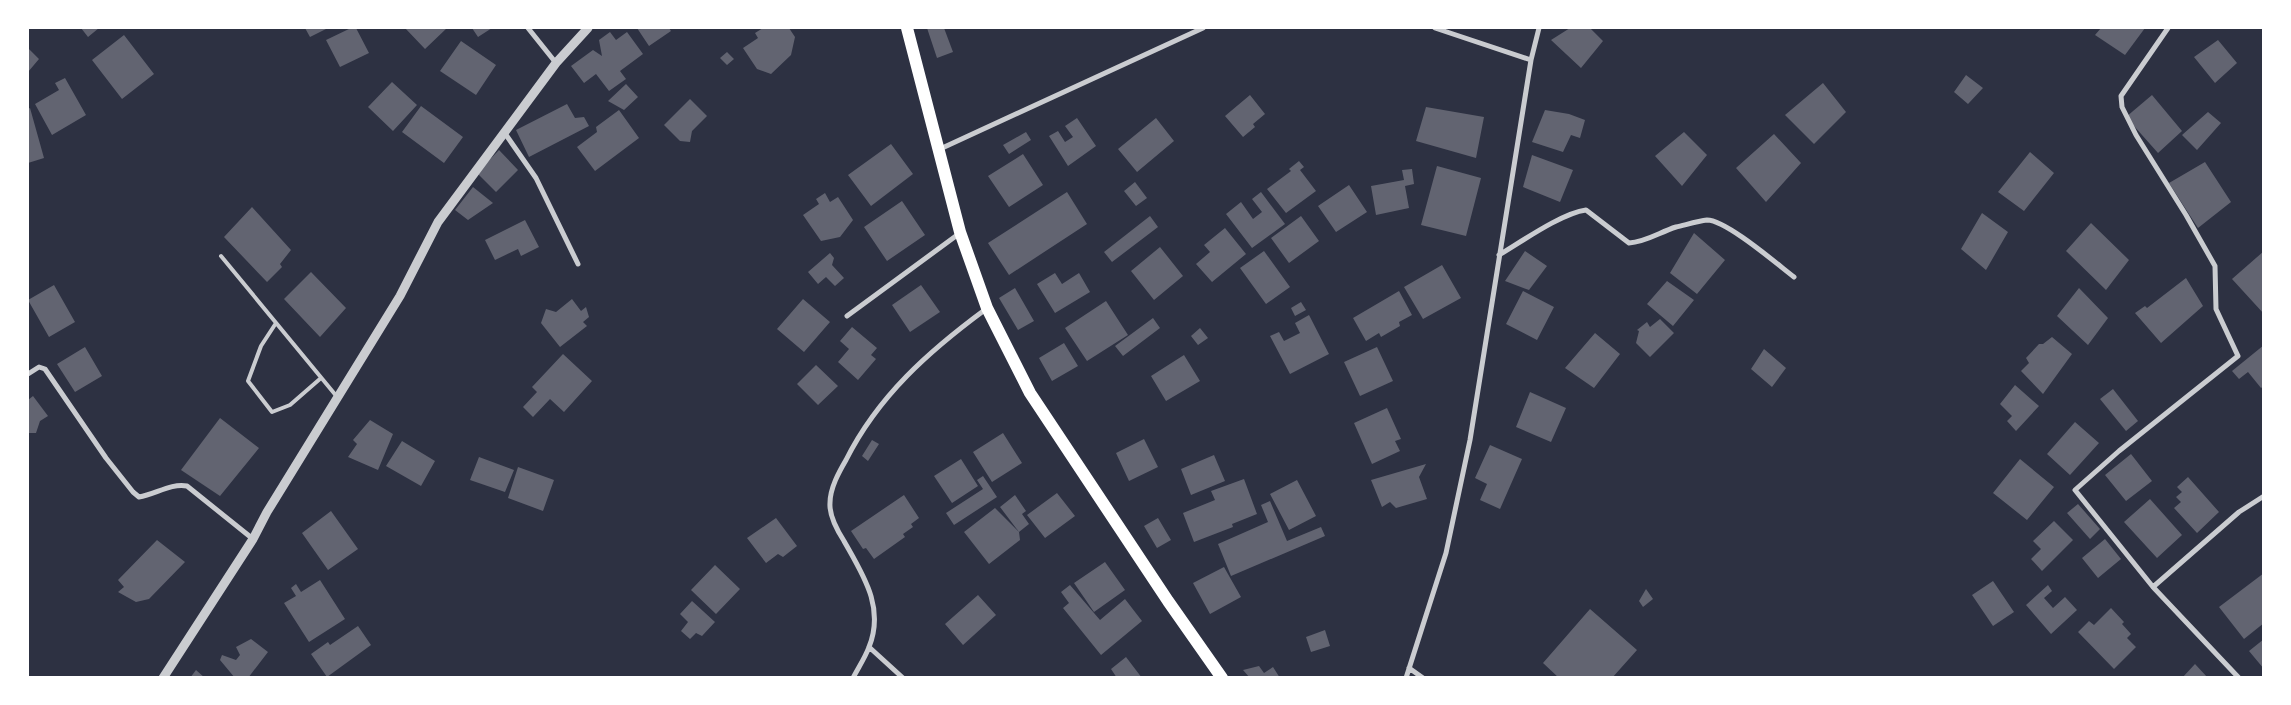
<svg xmlns="http://www.w3.org/2000/svg" width="2291" height="705" viewBox="0 0 2291 705" font-family="Inter,sans-serif">
	<style>
		.building { fill: #626471 }
		.lines { fill: none; stroke-linecap: round; stroke-linejoin: round }
		.service { stroke: #caccd0; stroke-width: 4 }
		.minor { stroke: #caccd0; stroke-width: 5 }
		.tertiary { stroke: #caccd0; stroke-width: 9 }
		.trunk { stroke: #fff; stroke-width: 12 }
	</style>
	<rect width="100%" height="100%" fill="#2d3142"/>
	<path class="building" d="M81,28H99L88,37Z
		M305,28H328L310,37Z
		M351,28H356L369,53L340,67L326,40Z
		M405,28H447L425,49Z
		M472,28H492L478,37Z
		M637,28H669L671,31L649,46Z
		M763,28H789L795,37L791,55L771,74L757,69L743,48L758,38L755,33Z
		M927,28H944L953,52L937,58Z
		M1570,28H1590L1603,41L1581,68L1551,40Z
		M2101,28H2145L2125,55L2095,35Z
		M610,32L616,40L627,32L643,54L620,71L626,79L609,91L596,74L584,83L571,66L593,50L602,56L599,40Z
		M124,35L154,74L122,99L92,60Z
		M2218,40L2237,63L2215,83L2194,57Z
		M461,41L496,65L476,95L440,71Z
		M28,48L39,59L28,72Z
		M727,52L734,59L727,65L720,58Z
		M1966,75L1983,88L1968,104L1954,92Z
		M65,78L86,115L52,135L35,104L59,90L55,83Z
		M392,82L417,105L393,131L368,107Z
		M1823,83L1846,112L1814,144L1785,115Z
		M626,84L638,97L624,110L608,101Z
		M1250,95L1265,114L1253,124L1255,127L1243,137L1225,116Z
		M2152,95L2182,131L2158,153L2126,117Z
		M690,99L707,116L692,131L690,142L680,141L664,125Z
		M567,104L575,118L584,117L589,126L529,157L516,130Z
		M421,106L463,137L444,163L402,132Z
		M1426,107L1484,117L1476,158L1416,141Z
		M30,108L44,158L28,163V109Z
		M619,110L639,138L595,171L577,147L597,132L596,127Z
		M1545,110L1569,114L1585,120L1580,138L1571,135L1563,152L1532,142Z
		M2208,112L2221,123L2197,150L2182,135Z
		M1077,118L1096,146L1068,166L1049,136L1058,131L1065,142L1073,137L1065,126Z
		M1156,118L1174,141L1137,172L1118,149Z
		M1026,132L1031,140L1009,154L1003,145Z
		M1684,132L1707,155L1682,186L1655,156Z
		M1774,134L1801,163L1766,202L1736,168Z
		M891,144L913,174L871,206L848,175Z
		M499,150L518,170L496,192L477,173Z
		M2030,152L2054,173L2024,211L1998,192Z
		M1023,154L1043,185L1009,207L988,176Z
		M1532,155L1573,170L1560,202L1523,187Z
		M1299,161L1304,167L1300,170L1316,191L1286,213L1267,189L1291,171L1289,169Z
		M2205,162L2231,202L2198,228L2169,183Z
		M1437,166L1481,178L1466,236L1421,225Z
		M1412,169L1414,184L1405,186L1409,208L1376,215L1371,186L1404,180L1402,170Z
		M1135,182L1147,198L1136,206L1124,191Z
		M1349,185L1367,212L1336,232L1318,206Z
		M473,187L493,203L468,220L455,210Z
		M1067,192L1087,224L1009,275L988,243Z
		M1261,192L1285,224L1252,248L1226,214L1241,202L1253,219L1262,212L1252,199Z
		M825,193L830,202L838,197L853,220L840,237L821,241L803,215L819,204L816,199Z
		M902,201L925,235L887,261L864,227Z
		M252,207L291,250L280,264L282,267L267,282L224,237Z
		M1982,213L2008,232L1986,270L1961,249Z
		M1150,216L1158,227L1112,262L1104,252Z
		M1301,216L1319,241L1289,263L1271,238Z
		M525,220L539,247L521,256L518,249L495,260L485,240Z
		M2091,223L2129,260L2106,290L2066,251Z
		M1225,228L1246,254L1212,282L1196,264L1210,252L1204,245Z
		M1694,233L1725,260L1697,294L1670,273Z
		M1160,247L1183,276L1154,300L1131,271Z
		M1264,251L1290,287L1266,304L1240,268Z
		M1525,251L1547,266L1529,290L1505,281Z
		M2264,251V314L2232,279Z
		M830,253L834,258L832,265L844,278L835,286L826,277L818,284L808,272Z
		M1442,265L1461,298L1423,319L1404,287Z
		M311,272L346,308L320,337L284,299Z
		M1055,273L1062,284L1079,273L1090,292L1055,313L1037,284Z
		M2186,278L2203,306L2161,343L2135,313L2145,306L2147,308Z
		M1667,281L1694,300L1673,326L1647,304Z
		M54,285L75,322L49,337L28,300Z
		M921,285L940,312L910,332L892,305Z
		M1015,288L1034,321L1018,330L999,298Z
		M2079,288L2108,318L2088,345L2057,316Z
		M1399,291L1412,315L1399,322L1400,326L1381,337L1379,333L1366,341L1353,318Z
		M1523,291L1554,307L1537,340L1506,324Z
		M572,299L581,311L586,307L589,317L583,322L587,326L560,347L541,323L546,309L556,312Z
		M803,299L830,322L804,352L777,329Z
		M1106,301L1128,335L1087,361L1065,328Z
		M1301,302L1306,310L1295,316L1291,308Z
		M1309,315L1329,354L1290,374L1270,336L1279,332L1284,341L1300,333L1295,323Z
		M1153,318L1160,328L1123,356L1115,346Z
		M1660,319L1674,333L1650,357L1636,343L1639,331L1637,330L1647,322L1650,327Z
		M852,327L877,348L871,355L876,359L858,380L838,362L849,349L840,341Z
		M1200,328L1208,338L1198,345L1191,336Z
		M1595,333L1620,354L1594,388L1565,368Z
		M2052,337L2072,354L2043,394L2021,371L2029,363L2026,358L2039,344H2043Z
		M1064,343L1078,366L1052,381L1039,358Z
		M2264,345V386L2261,388L2248,372L2239,379L2232,371Z
		M85,347L102,376L75,392L57,364Z
		M1377,347L1393,381L1360,396L1344,362Z
		M1764,349L1786,368L1772,387L1751,369Z
		M563,354L592,381L564,412L550,399L533,417L523,407L537,392L532,387Z
		M1184,355L1200,381L1166,401L1151,376Z
		M816,365L838,386L818,405L797,384Z
		M2015,385L2039,406L2016,431L2007,421L2012,416L2000,404Z
		M2113,389L2138,421L2126,431L2100,399Z
		M1530,392L1566,408L1551,442L1516,427Z
		M33,396L48,416L40,421L36,433H28V400Z
		M1387,408L1401,439L1395,441L1400,451L1372,464L1354,423Z
		M220,418L259,448L220,496L181,470Z
		M370,420L393,434L378,470L348,457L357,444L353,440Z
		M2075,422L2099,443L2070,475L2047,454Z
		M1003,433L1022,463L992,482L973,452Z
		M1144,439L1158,467L1129,481L1116,453Z
		M872,440L879,444L868,461L862,456Z
		M402,441L435,461L421,486L386,466Z
		M1490,445L1522,459L1500,509L1480,500L1487,484L1475,478Z
		M2131,454L2152,481L2126,501L2105,475Z
		M1214,455L1225,481L1191,495L1181,469Z
		M479,457L514,470L505,492L470,480Z
		M961,459L978,486L952,503L934,476Z
		M2020,459L2054,487L2027,520L1993,493Z
		M1426,464L1419,477L1427,499L1396,508L1390,502L1382,507L1371,480Z
		M518,467L554,480L543,511L508,498Z
		M983,476L997,497L954,525L946,513L983,489L977,480Z
		M2188,477L2219,512L2197,533L2174,508L2181,502L2176,497L2182,492L2177,487Z
		M1244,479L1257,514L1232,524L1233,527L1194,542L1183,513L1215,500L1211,491Z
		M1297,480L1316,516L1289,530L1270,494Z
		M1057,493L1075,516L1045,538L1027,515Z
		M904,495L919,518L911,524L913,527L903,534L905,537L874,559L866,548L863,549L851,531Z
		M1015,495L1026,511L1022,514L1029,524L1019,532L1000,507Z
		M2150,499L2182,535L2157,558L2124,522Z
		M1270,501L1287,541L1321,527L1325,536L1231,576L1218,544L1268,522L1261,505Z
		M2078,504L2100,529L2090,539L2067,513Z
		M995,508L1019,532L1020,540L989,564L964,532Z
		M331,511L358,549L328,570L302,533Z
		M776,518L797,546L783,557L778,554L766,563L747,538Z
		M1158,518L1171,540L1157,548L1144,526Z
		M2054,521L2073,540L2042,571L2031,559L2041,549L2033,541Z
		M2105,539L2121,559L2098,578L2082,558Z
		M157,540L185,562L149,599L136,602L118,592L124,587L118,580Z
		M1105,562L1125,590L1094,612L1074,583Z
		M715,565L740,589L716,614L691,590Z
		M1224,567L1241,597L1210,614L1193,583Z
		M2264,573V623L2244,639L2219,607Z
		M320,580L345,619L309,642L284,603L296,596L291,588L296,584L301,592Z
		M1993,581L2014,612L1993,626L1972,595Z
		M1070,585L1100,620L1125,599L1142,621L1101,655L1063,608L1069,603L1061,592Z
		M2048,585L2052,591L2044,598L2053,608L2065,597L2077,610L2051,634L2026,605Z
		M1646,589L1653,599L1643,607L1639,601Z
		M978,595L996,615L963,645L945,624Z
		M692,601L715,622L702,636L696,633L690,639L681,631L688,622L680,614Z
		M2111,608L2124,622L2122,624L2131,634L2127,638L2136,647L2114,669L2078,632L2089,621L2094,625Z
		M1590,609L1637,650L1612,678H1559L1543,663Z
		M358,626L371,645L327,677L311,654L328,642L330,645Z
		M1325,630L1330,646L1311,652L1306,637Z
		M251,639L268,652L248,678H235L220,660L222,655L236,660L240,655L236,647Z
		M2264,639V669L2249,651Z
		M1126,657L1142,678H1117L1111,669Z
		M2195,664L2208,678H2182Z
		M1259,666L1264,673L1273,667L1280,678H1250L1243,670Z
		M196,670L205,678H190Z"/>
	<g class="lines">
		<path class="service" d="M221,256L338,398
			M276,323L261,346L248,381L272,412L290,405L321,378"/>
		<path class="minor" d="M528,28L556,63
			M1435,28L1531,60
			M2168,28L2121,96L2122,107L2136,135L2186,215L2215,266L2216,309L2238,356L2119,451L2075,490L2153,587L2239,678
			M504,132L536,178L578,264
			M940,149L1203,28
			M1499,255C1521,242 1562,213 1586,210L1629,243C1646,242 1660,232 1676,227C1685,225 1698,221 1707,220C1726,220 1777,264 1794,277
			M847,316L960,233
			M28,374L39,367L45,369L106,458L133,492L139,497C156,494 171,483 187,486L253,539
			M2153,587L2239,512L2264,496
			M869,647L903,678
			M1409,668L1423,678
			M853,678C858,668 865,658 869,647C885,607 863,575 844,541C837,530 829,516 830,503C830,488 839,472 846,460C878,396 929,351 986,309
			M1406,678L1446,553L1470,440L1531,60L1539,28"/>
		<path class="tertiary" d="M163,678L253,539L267,512L400,296L438,222L556,63L588,28"/>
		<path class="trunk" d="M907,28L960,232L987,308L1030,393L1168,601L1222,678"/>
	</g>
	<rect width="2291" height="705" fill="none" stroke="#ffffff" stroke-width="58"/>
</svg>
